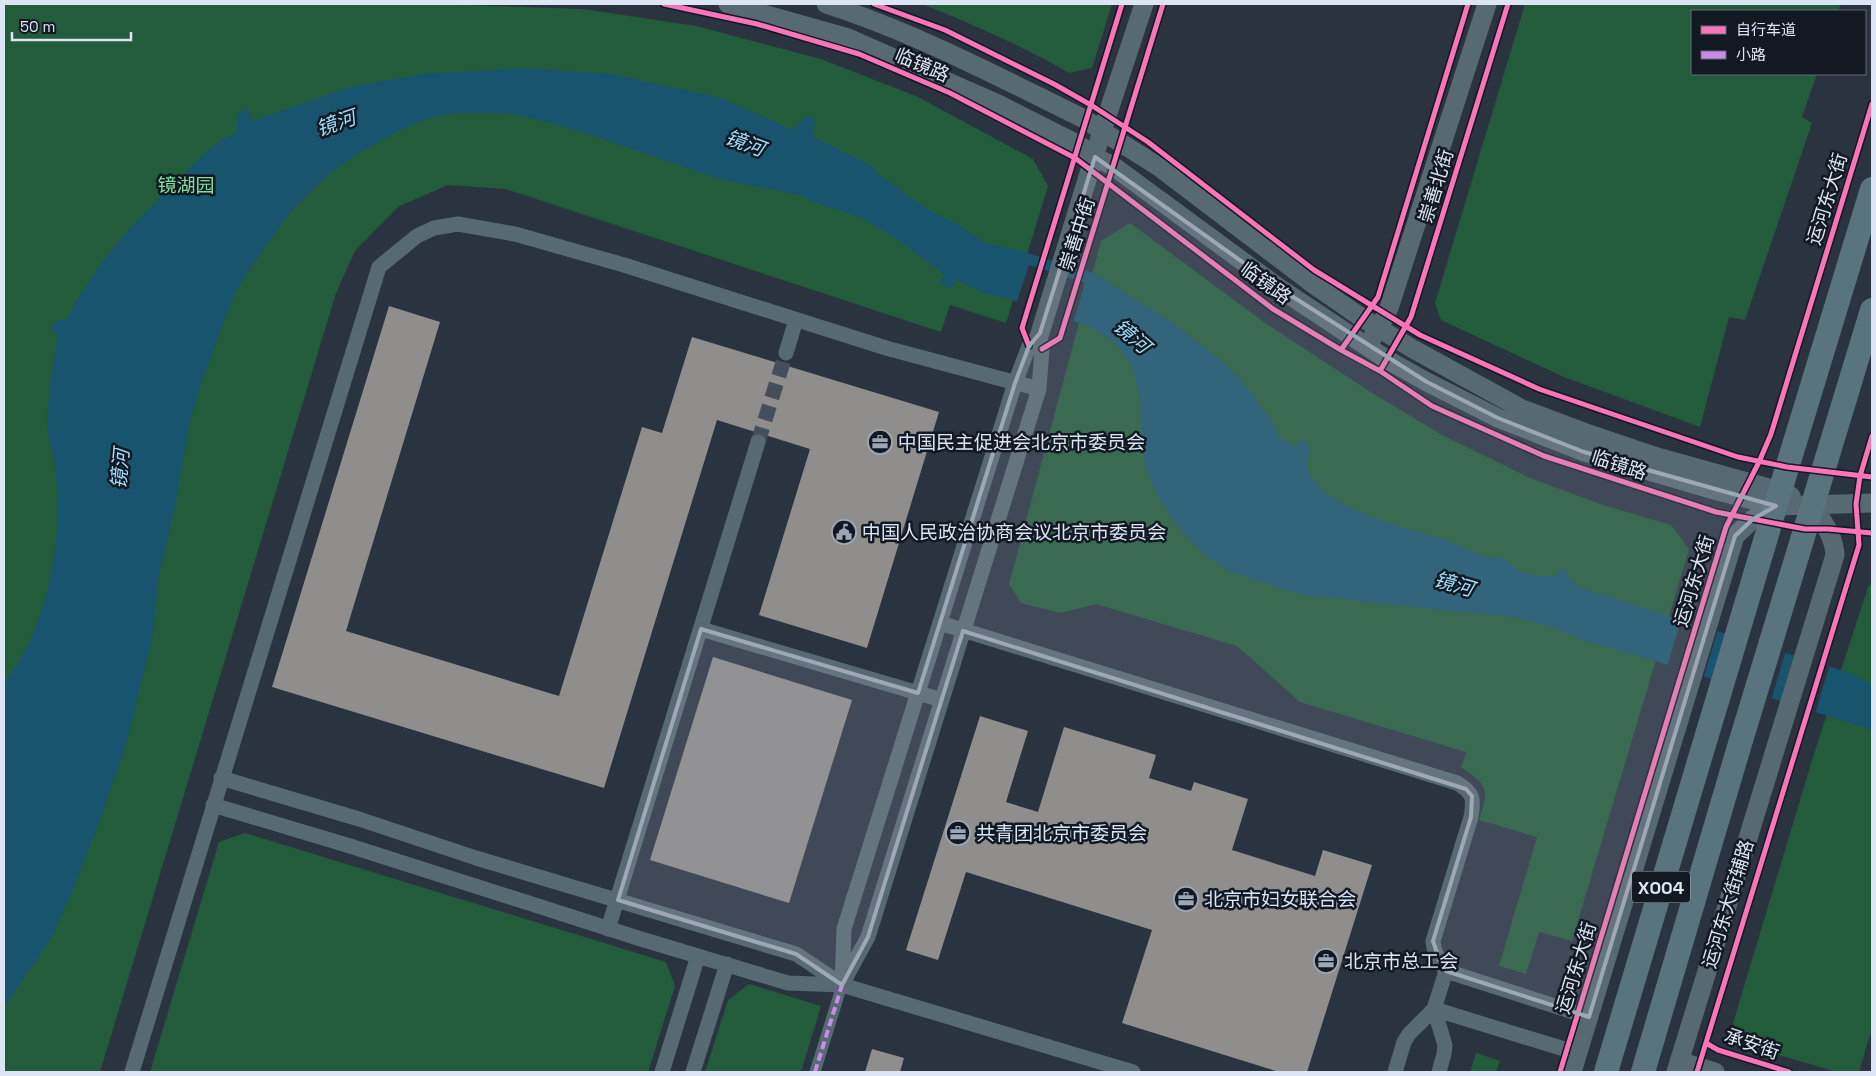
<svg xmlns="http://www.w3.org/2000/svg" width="1876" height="1076" viewBox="0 0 1876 1076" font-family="'Space Grotesk','Noto Sans SC',sans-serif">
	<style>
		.green { fill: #235c3b }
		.water { fill: #18546d }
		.pier { fill: #2a3340 }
		.building { fill: #908d8d }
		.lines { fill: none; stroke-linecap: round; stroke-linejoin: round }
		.minor-tunnel { stroke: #454e5b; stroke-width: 15; stroke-dasharray: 15 8; stroke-linecap: butt }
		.pedestrian { stroke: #576a73; stroke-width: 11 }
		.minor { stroke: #576a73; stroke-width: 15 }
		.tertiary { stroke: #576a73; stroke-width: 19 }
		.primary { stroke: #5a747f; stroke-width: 24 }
		.quiet { stroke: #ca8be6; stroke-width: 4; stroke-dasharray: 8 4; stroke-linecap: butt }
		.cycleway-casing { stroke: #121923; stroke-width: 8 }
		.cycleway { stroke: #fb73b8; stroke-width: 5 }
		.marked { fill: #9da7b5; fill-opacity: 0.2; stroke: #9da7b5; stroke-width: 4; stroke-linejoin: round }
		.labels { text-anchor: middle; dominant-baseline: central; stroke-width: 5; stroke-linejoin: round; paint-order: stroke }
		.shield { fill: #121923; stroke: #9fa8b5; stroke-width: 1 }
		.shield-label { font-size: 18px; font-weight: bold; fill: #dbe5f4 }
		.street-label { font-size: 19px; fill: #dbe5f4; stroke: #121923 }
		.park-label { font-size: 19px; fill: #83dfa0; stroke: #121923 }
		.poi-label { font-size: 19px; fill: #dbe5f4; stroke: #121923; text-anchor: start }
		.water-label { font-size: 20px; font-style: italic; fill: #a1defc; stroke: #121923 }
	</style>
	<rect width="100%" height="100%" fill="#2a3340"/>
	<path class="green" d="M4,4H430L583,9L696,26L821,59L918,97L1033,159L1048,186L1006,323L950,305L941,332L506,189L448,185L399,206L355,251L336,293L100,1072H4Z
		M922,4H1112L1092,68L1069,73C1022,46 972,24 922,4Z
		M1525,4H1841L1838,11H1692V74H1817L1802,117L1812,123L1745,320L1729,317L1700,427L1564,377L1441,320L1435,303Z
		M1130,223L1268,325L1369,391L1442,435L1530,478L1603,505L1671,525L1689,549L1572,941L1539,932L1526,974L1499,966L1537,837L1479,820C1489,789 1489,786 1461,767L1466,752L1300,702L1237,646L1096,604L1061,613L1021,603L1009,584L1101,241Z
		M1872,583V1028L1859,1072H1837L1745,1045L1733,1023L1813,757L1868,587Z
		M245,833L666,962L675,986L648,1072H150L219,842Z
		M749,984L821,1006L801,1072H705L728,1000Z
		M1476,1053L1500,1061L1496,1072H1470Z"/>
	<path class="water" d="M525,68L611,74L721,98L793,130L807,115L815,121L813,137L872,166L879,175L927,209L962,227L982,241L994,245L1014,249L1094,273L1137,301L1155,311L1178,327L1221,361L1241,380L1269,417L1279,438L1295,447L1304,439L1310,449C1288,502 1408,528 1442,539C1456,543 1477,556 1489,558C1493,559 1499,558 1504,557C1519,576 1534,578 1557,575L1561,568L1568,572L1569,579L1580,588L1850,673L1872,684V730L1646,658L1582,640L1555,628L1520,618L1304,595L1279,588L1229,571L1211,559L1194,544L1173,520L1154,489L1146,468L1141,444L1142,419L1140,397L1134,372L1123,353L1112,340L1088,326L1006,298L986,294L957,280L950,289L939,283L945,275C919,256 892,233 862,219C842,210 820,206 800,195L719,179L586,133L531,118L505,113H454L427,119L400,130L359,153L329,174L291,211L250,268L234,295L205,372L190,421L175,507L159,574L152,639L126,745L99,823L69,899L52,937L4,1007V683C50,625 65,532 54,459C53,450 48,442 48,433C45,406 54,363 58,335L50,328L59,319L65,322C93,268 131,224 175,183C194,164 211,143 236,133L238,114L247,108L252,121L350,87L423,74Z"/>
	<path class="pier" d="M1029,265L1085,283L1073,323L1016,304Z
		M1682,617L1718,629L1703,679L1667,667Z
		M1729,632L1786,650L1771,700L1714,682Z
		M1795,653L1830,664L1815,714L1780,703Z"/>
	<path class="building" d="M389,306L440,322L346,631L559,696L642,427L662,433L692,337L939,412L867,648L759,615L810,449L717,420L604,788L272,687Z
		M713,657L852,700L789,903L650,860Z
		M980,716L1028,731L1006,802L1038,812L1064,727L1156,755L1149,778L1191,791L1194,782L1248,799L1232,850L1315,876L1323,850L1372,865L1307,1072H1279L1122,1023L1152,930L966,872L938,960L906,950Z
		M872,1049L904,1058L900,1072H865Z"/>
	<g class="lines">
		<path class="minor-tunnel" d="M758,442L786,353"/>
		<path class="pedestrian" d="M815,1072L842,985"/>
		<path class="minor" d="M786,353L796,320
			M940,623L1457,783C1474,793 1474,799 1471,817L1433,941C1434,953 1439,961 1446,971L1589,1017
			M701,629L942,700
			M221,778L359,819L476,858L796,954L841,984
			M213,805L350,846L641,939L788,983L842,985L1133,1072
			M608,929L758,442
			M844,981L868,937L1039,389L1042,349L1040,333
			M842,985L844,929L1015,383L1029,346L1040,333
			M1434,1009L1577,1053
			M1434,1009L1445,1045L1444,1054L1439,1072
			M132,1072L379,267L417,236L434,228L458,224L515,234L624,265L886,348L1039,389
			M662,1072L698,956
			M693,1072L727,964
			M1395,1072L1404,1042L1409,1034L1434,1009L1446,971"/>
		<path class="tertiary" d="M728,4L848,38L998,104L1079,145L1095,157L1113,166L1279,288L1386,359L1427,382L1498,418L1584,452L1710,489L1776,506L1872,503
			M826,4C916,33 1001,78 1086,120L1102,131L1159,167L1313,284L1362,318L1413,349L1522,409L1586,433L1657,457L1780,491L1791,496
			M1040,333L1102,131L1144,4
			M1371,340L1386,315L1390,305L1487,4
			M1679,1061L1715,1072
			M1572,1072L1735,536L1753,519L1776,506
			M1676,1072L1835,555C1834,536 1823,522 1813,506"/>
		<path class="primary" d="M1606,1072L1780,491L1872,189
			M1643,1072L1739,747L1872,310"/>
		<path class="quiet" d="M815,1072L842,985"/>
		<defs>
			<path id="cycleway" d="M664,4L757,24L859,54L950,93L1075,158L1273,309L1341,350L1380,371L1432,406L1544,456L1716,512L1805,529H1828L1872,533
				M874,4L945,30L1054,84L1091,105L1148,142L1314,270L1420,335L1539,389L1738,457L1787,467L1872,477
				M1029,346L1022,328L1122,4
				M1042,349L1060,338L1163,4
				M1341,350L1378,297L1468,4
				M1380,371L1411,317L1508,4
				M1706,1043L1718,1050L1789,1072
				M1560,1072L1726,527L1759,462L1771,434L1872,104
				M1697,1072L1859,545L1856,504L1860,476L1872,436"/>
		</defs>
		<use href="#cycleway" class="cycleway-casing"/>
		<use href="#cycleway" class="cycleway"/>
	</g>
	<path class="marked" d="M1095,157L1279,288L1427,382L1498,418L1584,452L1776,506L1753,519L1735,536L1589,1017L1446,971L1440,962L1433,941L1471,817L1472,796L1466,789L963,631L868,937L842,985L796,954L618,900L701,629L918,693L1015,383L1029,346L1040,333Z"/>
	<defs>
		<symbol id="office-ring" viewBox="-11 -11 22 22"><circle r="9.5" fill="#121923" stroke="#9da7b5" stroke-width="1.5"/><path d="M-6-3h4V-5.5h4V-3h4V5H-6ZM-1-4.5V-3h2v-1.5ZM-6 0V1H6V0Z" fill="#9da7b5"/></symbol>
		<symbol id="civic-ring" viewBox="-11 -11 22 22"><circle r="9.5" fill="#121923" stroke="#9da7b5" stroke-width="1.5"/><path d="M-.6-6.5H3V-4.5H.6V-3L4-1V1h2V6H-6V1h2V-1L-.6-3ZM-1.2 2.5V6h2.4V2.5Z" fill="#9da7b5"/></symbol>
	</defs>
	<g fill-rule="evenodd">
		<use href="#office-ring" x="866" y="428" width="28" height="28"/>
		<use href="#civic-ring" x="830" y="518" width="28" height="28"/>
		<use href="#office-ring" x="944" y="819" width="28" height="28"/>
		<use href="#office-ring" x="1172" y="885" width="28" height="28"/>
		<use href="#office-ring" x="1312" y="947" width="28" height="28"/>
	</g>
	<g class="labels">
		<rect class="shield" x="1632" y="871.5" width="58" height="31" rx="4"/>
		<g class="shield-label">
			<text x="1661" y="887">X004</text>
		</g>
		<g class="street-label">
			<text transform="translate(922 65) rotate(23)">临镜路</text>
			<text transform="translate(1436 186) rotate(-73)">崇善北街</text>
			<text transform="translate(1827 199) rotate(-73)">运河东大街</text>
			<text transform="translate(1077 234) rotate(-72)">崇善中街</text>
			<text transform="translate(1266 283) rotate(36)">临镜路</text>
			<text transform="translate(1619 465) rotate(18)">临镜路</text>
			<text transform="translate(1694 581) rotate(-73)">运河东大街</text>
			<text transform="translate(1728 904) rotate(-73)">运河东大街辅路</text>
			<text transform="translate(1576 968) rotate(-73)">运河东大街</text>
			<text transform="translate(1752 1044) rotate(19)">承安街</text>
		</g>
		<g class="park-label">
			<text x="186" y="185">镜湖园</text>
		</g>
		<g class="poi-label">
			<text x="898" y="442">中国民主促进会北京市委员会</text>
			<text x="862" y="532">中国人民政治协商会议北京市委员会</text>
			<text x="976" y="833">共青团北京市委员会</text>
			<text x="1204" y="899">北京市妇女联合会</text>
			<text x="1344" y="961">北京市总工会</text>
		</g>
		<g class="water-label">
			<text transform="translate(336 123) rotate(-19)">镜河</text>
			<text transform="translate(745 143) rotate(20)">镜河</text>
			<text transform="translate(1132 336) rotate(41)">镜河</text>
			<text transform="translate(120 469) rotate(-85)">镜河</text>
			<text transform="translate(1454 584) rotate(16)">镜河</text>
		</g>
	</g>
	<rect width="1876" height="1076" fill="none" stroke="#dbe5f4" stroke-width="10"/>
	<rect x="1691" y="10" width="175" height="65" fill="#121923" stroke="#626b77"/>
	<rect x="1701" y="26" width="25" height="8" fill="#fb73b8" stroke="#626b77"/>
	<text x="1736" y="35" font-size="15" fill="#dbe5f4">自行车道</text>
	<rect x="1701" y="51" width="25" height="8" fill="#ca8be6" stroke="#626b77"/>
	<text x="1736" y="60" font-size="15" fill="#dbe5f4">小路</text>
	<path d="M12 32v8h119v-8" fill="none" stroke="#dbe5f4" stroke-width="2.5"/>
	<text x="20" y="32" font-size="15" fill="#dbe5f4" stroke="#121923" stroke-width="4" paint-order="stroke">50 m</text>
</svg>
